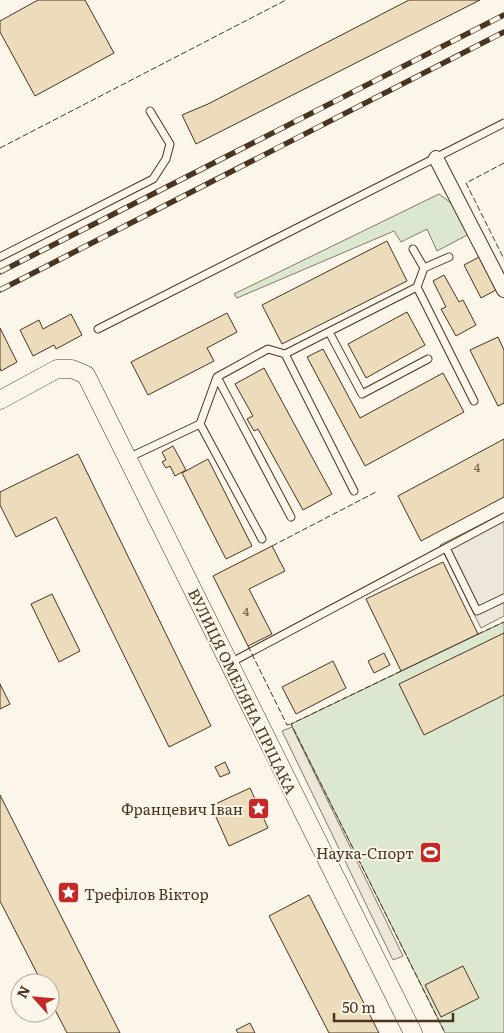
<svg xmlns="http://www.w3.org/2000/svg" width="504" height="1033" viewBox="0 0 504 1033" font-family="Literata,serif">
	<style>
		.green { fill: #dce7d0; stroke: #887966 }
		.parking { fill: #ede7d9; stroke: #887966 }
		.building { fill: #ecdcbc; stroke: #4a3520 }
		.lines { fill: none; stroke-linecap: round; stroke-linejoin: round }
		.service-casing { stroke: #4a3520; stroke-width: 9 }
		.minor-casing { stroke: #4a3520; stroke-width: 16 }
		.tertiary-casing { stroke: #4a3520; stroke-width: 19 }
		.service { stroke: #fbf6e9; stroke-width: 7 }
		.minor { stroke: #fbf6e9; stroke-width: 14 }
		.tertiary { stroke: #fbf6e9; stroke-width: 18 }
		.rail-casing { stroke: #4a3520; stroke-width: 5.5 }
		.rail { stroke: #fbf6e9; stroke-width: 4; stroke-dasharray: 11; stroke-linecap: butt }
		.fence { stroke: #4a3520; stroke-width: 1; stroke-dasharray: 6 2.5; stroke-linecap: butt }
		.labels { text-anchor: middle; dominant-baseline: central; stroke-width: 4; stroke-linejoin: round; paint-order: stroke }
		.number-label { font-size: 12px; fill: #725f47 }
		.street-label { font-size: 15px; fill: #4a3520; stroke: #fbf6e9 }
		.poi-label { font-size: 15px; fill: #4a3520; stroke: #fbf6e9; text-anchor: end }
	</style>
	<rect width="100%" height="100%" fill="#fbf6e9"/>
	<path class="green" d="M439,194L455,206L469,234L437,251L427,229L401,242L394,231L237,298L234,294Z
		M504,622V1033H445L291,724Z"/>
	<path class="parking" d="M504,513V616L481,628L440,545Z
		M292,727L403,956L393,960L282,731Z"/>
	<path class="building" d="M38,0H85L114,53L35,96L0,32V21Z
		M409,0H480L196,144L182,115L208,104Z
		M387,241L407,281L282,344L262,305Z
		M479,257L496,290L481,298L464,265Z
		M444,275L459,302L463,300L476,325L456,336L441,309L446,307L433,281Z
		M407,312L425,345L366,378L348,344Z
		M227,313L237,332L207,348L214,361L148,395L131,362Z
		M71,314L82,335L56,349L54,345L33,356L20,330L39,320L43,329Z
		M0,328L17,362L1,371L0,368Z
		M498,337L504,350V403L498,406L470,350Z
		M323,349L360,418L443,373L464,412L365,466L307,357Z
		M264,368L332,494L303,510L258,429L254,431L247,419L253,416L235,384Z
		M504,439V497L421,541L398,496Z
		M173,446L186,470L175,476L170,466L166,468L162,462L166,460L162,452Z
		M78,454L211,726L169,747L56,517L16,537L0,505V492Z
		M208,459L252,546L226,559L182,473Z
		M272,546L285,571L249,589L272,634L248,646L213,576Z
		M443,562L478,634L401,671L366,599Z
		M52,594L80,651L59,662L31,604Z
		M504,633V695L424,735L399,684Z
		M384,653L390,665L374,673L368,661Z
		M333,661L346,688L296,714L282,687Z
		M0,684L10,704L0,709Z
		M225,762L230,773L220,777L215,767Z
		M250,788L268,828L229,846L211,806Z
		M0,795L120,1033H67L50,1000V983H42L0,901Z
		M309,895L379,1033H329L269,916Z
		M463,966L479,998L441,1017L425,985Z
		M250,1023L255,1033H238L236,1030Z"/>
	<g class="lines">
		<defs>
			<path id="service" d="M413,249L424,268
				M0,257L153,179L166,159L170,144L150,111
				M449,257L424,268L417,287L474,401
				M98,329L504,123
				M329,332L362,394L428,359
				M217,377L291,517
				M200,424L262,539
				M128,458L200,424L217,377L268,349L285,354
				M354,491L285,354L417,287
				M446,548L477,611L504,598
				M230,663L504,517"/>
			<path id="minor" d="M436,158L504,290"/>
			<path id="tertiary" d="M0,400L57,369H72L86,375L413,1033"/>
		</defs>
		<use href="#service" class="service-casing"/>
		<use href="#minor" class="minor-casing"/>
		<use href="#tertiary" class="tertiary-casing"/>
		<use href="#service" class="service"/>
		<use href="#minor" class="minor"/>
		<use href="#tertiary" class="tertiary"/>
		<defs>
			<path id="rail" d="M0,272L504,15
				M0,290L504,32"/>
		</defs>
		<use href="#rail" class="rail-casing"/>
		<use href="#rail" class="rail"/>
		<path class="fence" d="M0,148L286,0
			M504,163L466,183L504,259
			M272,546L376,492
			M478,634L504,622
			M248,646L287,725L291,724
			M401,671L291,724L445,1033"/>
	</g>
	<defs>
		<symbol id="sight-square" viewBox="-11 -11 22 22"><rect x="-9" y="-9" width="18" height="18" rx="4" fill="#c62828" stroke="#fbf6e9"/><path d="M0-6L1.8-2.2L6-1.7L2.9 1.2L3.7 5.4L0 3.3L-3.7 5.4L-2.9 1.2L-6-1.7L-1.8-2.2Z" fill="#fff"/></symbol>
		<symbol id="stadium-square" viewBox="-11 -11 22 22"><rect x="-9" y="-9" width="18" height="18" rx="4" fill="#c62828" stroke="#fbf6e9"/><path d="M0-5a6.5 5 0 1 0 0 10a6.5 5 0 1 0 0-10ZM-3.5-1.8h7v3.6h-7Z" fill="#fff"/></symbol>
	</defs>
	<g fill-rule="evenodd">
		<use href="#sight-square" x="246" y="796" width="25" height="25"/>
		<use href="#stadium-square" x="418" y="840" width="25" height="25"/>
		<use href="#sight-square" x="56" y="880" width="25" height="25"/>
	</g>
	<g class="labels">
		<g class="number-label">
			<text x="477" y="467">4</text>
			<text x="246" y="611">4</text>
		</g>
		<g class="street-label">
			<text transform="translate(243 691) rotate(64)">ВУЛИЦЯ ОМЕЛЯНА ПРІЦАКА</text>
		</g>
		<g class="poi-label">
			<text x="243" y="808">Францевич Іван</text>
			<text x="414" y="852">Наука-Спорт</text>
			<text x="84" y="893" text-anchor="start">Трефілов Віктор</text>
		</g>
	</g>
	<g transform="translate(35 998) rotate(297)"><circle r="24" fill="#fbf6e9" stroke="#b4a999"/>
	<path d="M0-4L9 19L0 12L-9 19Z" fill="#c62828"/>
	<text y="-8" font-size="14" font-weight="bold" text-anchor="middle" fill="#4a3520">N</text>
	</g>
	<path d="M334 1013v8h119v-8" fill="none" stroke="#4a3520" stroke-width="2.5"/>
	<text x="342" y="1013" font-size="15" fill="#4a3520" stroke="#fbf6e9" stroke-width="4" paint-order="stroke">50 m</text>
</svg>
